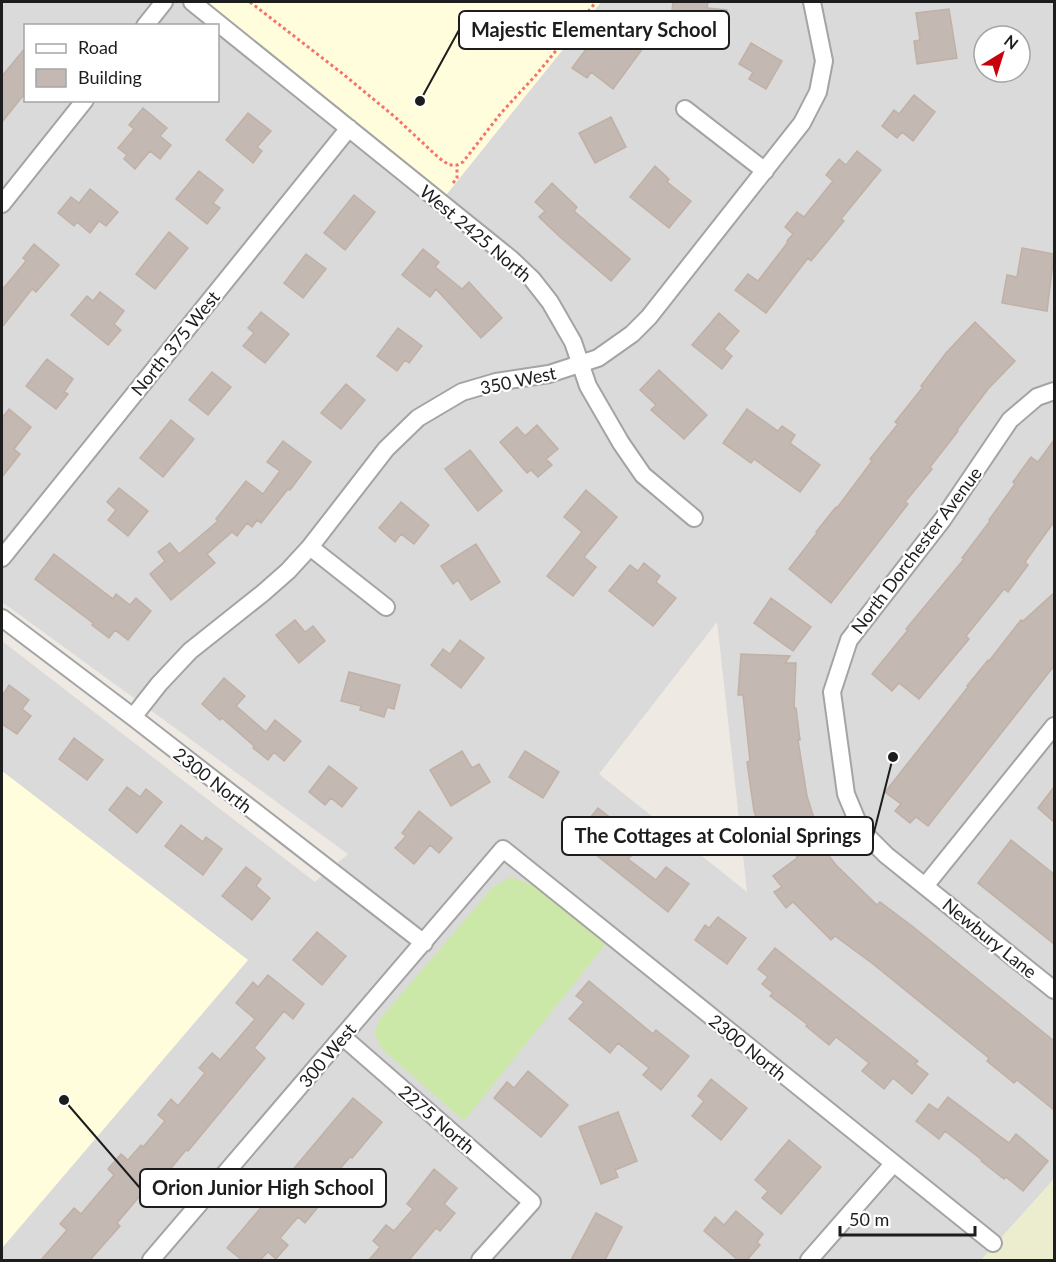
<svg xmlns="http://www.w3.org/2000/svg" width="1056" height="1262" viewBox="0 0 1056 1262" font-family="Lato,sans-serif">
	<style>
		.residential { fill: #dbdada; fill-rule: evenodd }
		.education { fill: #fffddb }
		.farmland { fill: #ecedce }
		.grass { fill: #cbe8a9 }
		.building { fill: #c3b9b2; stroke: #c0b0a5; stroke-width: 1.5 }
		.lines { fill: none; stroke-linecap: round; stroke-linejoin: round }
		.minor-casing { stroke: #a4a4a4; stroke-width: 20 }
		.path { stroke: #f8716a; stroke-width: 3; stroke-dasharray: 3 3; stroke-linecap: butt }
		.minor { stroke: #fff; stroke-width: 16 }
		.labels { text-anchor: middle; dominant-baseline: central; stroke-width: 4.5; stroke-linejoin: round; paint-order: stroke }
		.street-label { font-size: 18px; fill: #1d1d1d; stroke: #fff }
		.leader { fill: none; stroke: #1d1d1d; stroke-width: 2 }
		.callout-dot { fill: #1d1d1d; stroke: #fff; stroke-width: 2 }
		.callout { fill: #fff; stroke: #1d1d1d; stroke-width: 2 }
		.callout-label { font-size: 20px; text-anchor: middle; font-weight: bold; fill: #1d1d1d }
	</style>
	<rect width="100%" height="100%" fill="#eeeae3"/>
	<path class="residential" d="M2,2H196L442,200L601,2H1054V1179L981,1260H2V1248L248,960L2,771V641L315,882L348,854L2,602ZM26,26H218V100H26ZM984,36H1020V72H984ZM717,622L747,892L599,774Z"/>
	<path class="education" d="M196,2H601L442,200Z
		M2,771L248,960L2,1248Z"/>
	<path class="farmland" d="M1054,1179V1260H981Z"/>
	<path class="grass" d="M511,877L533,885L606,944L464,1121L383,1050L374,1034L380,1019L493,887Z"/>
	<path class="building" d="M673,2H708L707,8L727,10L724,38L692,34V40L669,38Z
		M949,9L957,58L917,64L914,41L920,40L916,13Z
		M625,22L649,40L613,89L591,72L587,78L572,68L595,37L607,46Z
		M751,43L782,61L766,89L749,79L753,72L739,64Z
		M26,47V92L2,122V76Z
		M914,95L935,112L913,141L902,132L897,138L882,126L894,110L899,114Z
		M143,108L167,128L160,136L171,145L160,159L150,151L135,169L124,159L127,155L118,148L134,129L129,125Z
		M248,113L271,131L257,147L262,151L253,163L226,140Z
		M611,117L626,147L595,163L579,133Z
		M857,151L881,170L841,219L844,221L811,261L808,258L766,313L735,290L748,274L758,281L788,242L787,241L793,234L785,227L797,212L804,217L833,181L826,175L839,159L846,165Z
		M655,166L669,179L667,182L691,201L669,228L630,197Z
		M199,171L223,190L213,203L220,208L207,224L176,199Z
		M552,183L577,207L574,211L630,259L611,281L560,237L539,217L545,211L535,202Z
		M90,189L118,212L106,226L99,221L90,233L77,222L74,226L58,213L71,197L79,203Z
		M354,195L375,212L345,250L324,233Z
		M169,232L188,248L155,289L136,274Z
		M34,244L59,265L36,292L32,289L2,327V290L26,261L23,258Z
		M1022,248L1054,254L1047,311L1002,303L1007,275L1017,277Z
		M423,249L439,262L435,267L462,289L469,282L502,318L481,338L436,289L430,297L402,275Z
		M306,254L326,269L303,298L284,283Z
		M100,292L124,311L114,324L121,330L108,345L71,315L87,296L93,301Z
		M261,312L289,334L265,363L243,346L254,333L248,328Z
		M719,313L739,331L724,349L732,356L722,369L692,345Z
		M975,322L1015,361L988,389L957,430L958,431L930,467L932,469L905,502L908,504L831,603L789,569L817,533L816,532L836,507L837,508L872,461L870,459L898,424L895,422L923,387L921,386L946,353Z
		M398,328L422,346L409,363L405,360L397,371L377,356Z
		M47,359L73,379L64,392L68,394L56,409L26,386Z
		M659,370L707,415L684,439L651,410L656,405L640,390Z
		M212,372L231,387L208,415L189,400Z
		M346,384L365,400L341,429L321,413Z
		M9,409L31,427L14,449L20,454L2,477V418Z
		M747,409L778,431L782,426L795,435L790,443L820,465L800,492L754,459L751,463L723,443Z
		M171,420L194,439L163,477L140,458Z
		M537,425L558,449L546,459L552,465L538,477L531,470L527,473L500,442L517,427L525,436Z
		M1054,440V522L1025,562L1028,565L1008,592L1004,589L966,636L969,639L919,699L899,683L892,691L872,674L908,630L906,629L964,559L962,558L990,521L989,520L1015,484L1013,482L1031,457L1038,462Z
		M283,441L311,462L290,490L288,489L261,523L257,520L252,527L247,523L237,536L232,532L207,554L215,563L171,600L150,574L165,561L158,552L170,543L179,554L218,521L216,519L246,481L263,494L280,471L267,462Z
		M470,450L502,491L478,511L445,469Z
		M119,488L148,511L128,536L108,520L116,510L107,502Z
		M586,490L617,517L584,557L596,567L573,596L547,576L582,532L564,517Z
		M401,502L429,525L414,544L401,534L395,542L379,528Z
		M476,544L500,582L471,600L458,580L453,584L441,566Z
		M54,554L113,599L116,594L130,605L136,598L151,611L128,640L115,630L109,638L92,625L93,623L35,579Z
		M644,563L660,576L656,582L676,598L653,626L609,591L630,565L638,571Z
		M1054,593V666L928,826L916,817L910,823L895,811L901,804L885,792L968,687L967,686L988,660L989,661L1021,620L1023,621Z
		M771,598L811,627L793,651L754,623Z
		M295,620L305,632L313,626L325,641L299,663L276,635Z
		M460,640L484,658L461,688L431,665L443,649L450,654Z
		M741,654L790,656L785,663H796L794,708H796L800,740H798L807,796L817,828L809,830L836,865L877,905L880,902L912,926L1054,1041V1110L1017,1080L1014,1083L987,1061L989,1058L873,964L835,936L831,940L793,902L786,908L774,892L782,887L773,876L797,858L789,834L764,842L754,811L747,762L750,761L743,695H738Z
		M349,672L400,685L394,709L387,707L384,717L360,710L361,706L341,701Z
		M224,678L245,696L236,706L266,732L275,720L301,741L284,761L274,752L268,760L253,748L254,746L222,718L220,720L202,704Z
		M9,685L29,700L22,709L31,716L17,734L2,724V696Z
		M74,738L103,760L87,780L59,759Z
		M462,751L472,768L479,764L490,782L451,806L430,770Z
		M525,751L559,772L543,798L509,777Z
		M329,766L357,788L342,807L331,798L325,805L309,792Z
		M127,787L140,797L146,789L162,802L137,833L109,810Z
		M1054,787V822L1038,808Z
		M598,808L635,837L624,851L631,856L628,859L656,880L666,867L689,884L668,912L595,854L596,852L586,844L592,836L582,828Z
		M419,811L452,838L439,853L430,845L414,864L395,848L406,836L402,833Z
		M181,825L203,842L206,837L222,849L203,875L165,846Z
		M1011,840L1054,874V944L978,883Z
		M246,867L261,879L256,886L270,898L252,920L222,896Z
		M718,917L746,938L727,964L695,940L705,925L709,928Z
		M317,932L346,956L322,985L293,960Z
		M775,948L918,1061L915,1064L928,1074L912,1094L893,1078L884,1089L862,1071L869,1063L836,1037L829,1045L806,1026L807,1024L770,996L773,993L762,984L768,977L758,969Z
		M268,975L304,1004L293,1019L284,1011L254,1048L265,1058L188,1151L186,1150L149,1195L144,1191L117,1223L120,1226L90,1260H41L67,1230L60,1224L74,1208L81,1214L114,1175L108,1169L121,1154L128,1160L141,1145L143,1147L165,1121L158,1115L171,1099L178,1106L205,1073L199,1068L212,1053L220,1060L255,1019L236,1003L253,982L258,987Z
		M589,981L653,1034L656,1030L689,1056L661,1090L643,1075L649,1068L618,1043L610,1053L569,1019L584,1002L576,996Z
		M528,1071L568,1105L541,1137L494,1098L507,1082L514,1088Z
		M711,1079L747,1108L721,1140L692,1116L704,1101L698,1096Z
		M948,1097L1009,1143L1016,1134L1048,1161L1023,1191L1006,1177L1004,1179L981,1161L982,1160L945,1131L939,1139L916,1121L929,1104L938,1110Z
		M353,1098L382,1122L352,1158L350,1157L312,1202L318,1207L305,1223L298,1217L280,1238L288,1245L276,1259L268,1252L260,1260H242L227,1248Z
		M618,1112L637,1161L615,1170L618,1177L601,1184L579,1127Z
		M789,1140L821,1167L781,1214L762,1198L768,1191L755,1180Z
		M434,1169L457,1188L444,1204L455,1213L440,1231L436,1228L409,1260H369L380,1247L373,1241L386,1225L394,1231L413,1209L407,1204Z
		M736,1211L763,1234L757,1242L760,1245L747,1260H738L704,1231L715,1217L724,1225Z
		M596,1213L622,1227L605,1260H571Z"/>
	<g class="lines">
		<defs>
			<path id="minor" d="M192,2L511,259L532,279L550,302L573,342L588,386L621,443L643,475L694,518
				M145,26L164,2
				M685,109L765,171
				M2,204L85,100
				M1054,391L1037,397L1010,420L943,519L849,640L832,692L846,794L861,830L886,855L1054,990
				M310,547L386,607
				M2,558L349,128
				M2,618L133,717L424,943
				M133,717L159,684L190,651L263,593L288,571L310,547L386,449L418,418L462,392L496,382L549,374L598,358L632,334L649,317L802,123L818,92L824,61L812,2
				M925,886L1054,726
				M343,1037L532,1202L480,1260
				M151,1260L503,849L993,1243
				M809,1260L893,1164"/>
		</defs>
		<use href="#minor" class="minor-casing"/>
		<path class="path" d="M250,2L343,74L395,117L439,158L449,165H457L463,162L501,113L536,75L596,2
			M453,183L457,178V165"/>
		<use href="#minor" class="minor"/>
	</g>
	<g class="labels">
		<g class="street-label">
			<text transform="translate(476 233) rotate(40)">West 2425 North</text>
			<text transform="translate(175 343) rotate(-51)">North 375 West</text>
			<text transform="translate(518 380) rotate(-12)">350 West</text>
			<text transform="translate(916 550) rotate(-53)">North Dorchester Avenue</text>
			<text transform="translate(213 780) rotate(38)">2300 North</text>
			<text transform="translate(990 938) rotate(39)">Newbury Lane</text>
			<text transform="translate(748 1047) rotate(39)">2300 North</text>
			<text transform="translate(327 1055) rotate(-50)">300 West</text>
			<text transform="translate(437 1119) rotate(41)">2275 North</text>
		</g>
	</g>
	<path class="leader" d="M420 101L459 30M893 757L873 836M64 1100L140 1188"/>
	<g class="callout-dot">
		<circle cx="420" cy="101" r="6"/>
		<circle cx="893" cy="757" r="6"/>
		<circle cx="64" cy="1100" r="6"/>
	</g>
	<g class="callout">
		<rect x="459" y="11" width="270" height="38" rx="6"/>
		<rect x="562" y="817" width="311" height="38" rx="6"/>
		<rect x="140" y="1169" width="246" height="38" rx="6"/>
	</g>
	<g class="callout-label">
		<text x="594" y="37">Majestic Elementary School</text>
		<text x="718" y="843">The Cottages at Colonial Springs</text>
		<text x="263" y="1195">Orion Junior High School</text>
	</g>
	<rect width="1056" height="1262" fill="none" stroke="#1d1d1d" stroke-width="6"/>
	<rect x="24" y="24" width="195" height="78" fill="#ffffff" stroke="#a5a5a5" stroke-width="1.5"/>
	<rect x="36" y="44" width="30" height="9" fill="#ffffff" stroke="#a5a5a5" stroke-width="1.5"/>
	<text x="78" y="54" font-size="18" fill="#1d1d1d">Road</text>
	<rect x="36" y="69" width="30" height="18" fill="#c3b9b2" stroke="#a5a5a5" stroke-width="1.5"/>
	<text x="78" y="84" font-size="18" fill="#1d1d1d">Building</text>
	<g transform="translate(1002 54) rotate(38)"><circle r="28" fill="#ffffff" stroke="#a5a5a5" stroke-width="1.5"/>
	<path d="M0-4.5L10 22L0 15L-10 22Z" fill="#c8020c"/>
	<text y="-9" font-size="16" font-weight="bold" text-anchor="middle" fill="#1d1d1d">N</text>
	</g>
	<path d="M840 1226v9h135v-9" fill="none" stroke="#1d1d1d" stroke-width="3"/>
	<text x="849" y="1226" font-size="18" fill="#1d1d1d" stroke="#ffffff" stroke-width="4.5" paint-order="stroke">50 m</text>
</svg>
